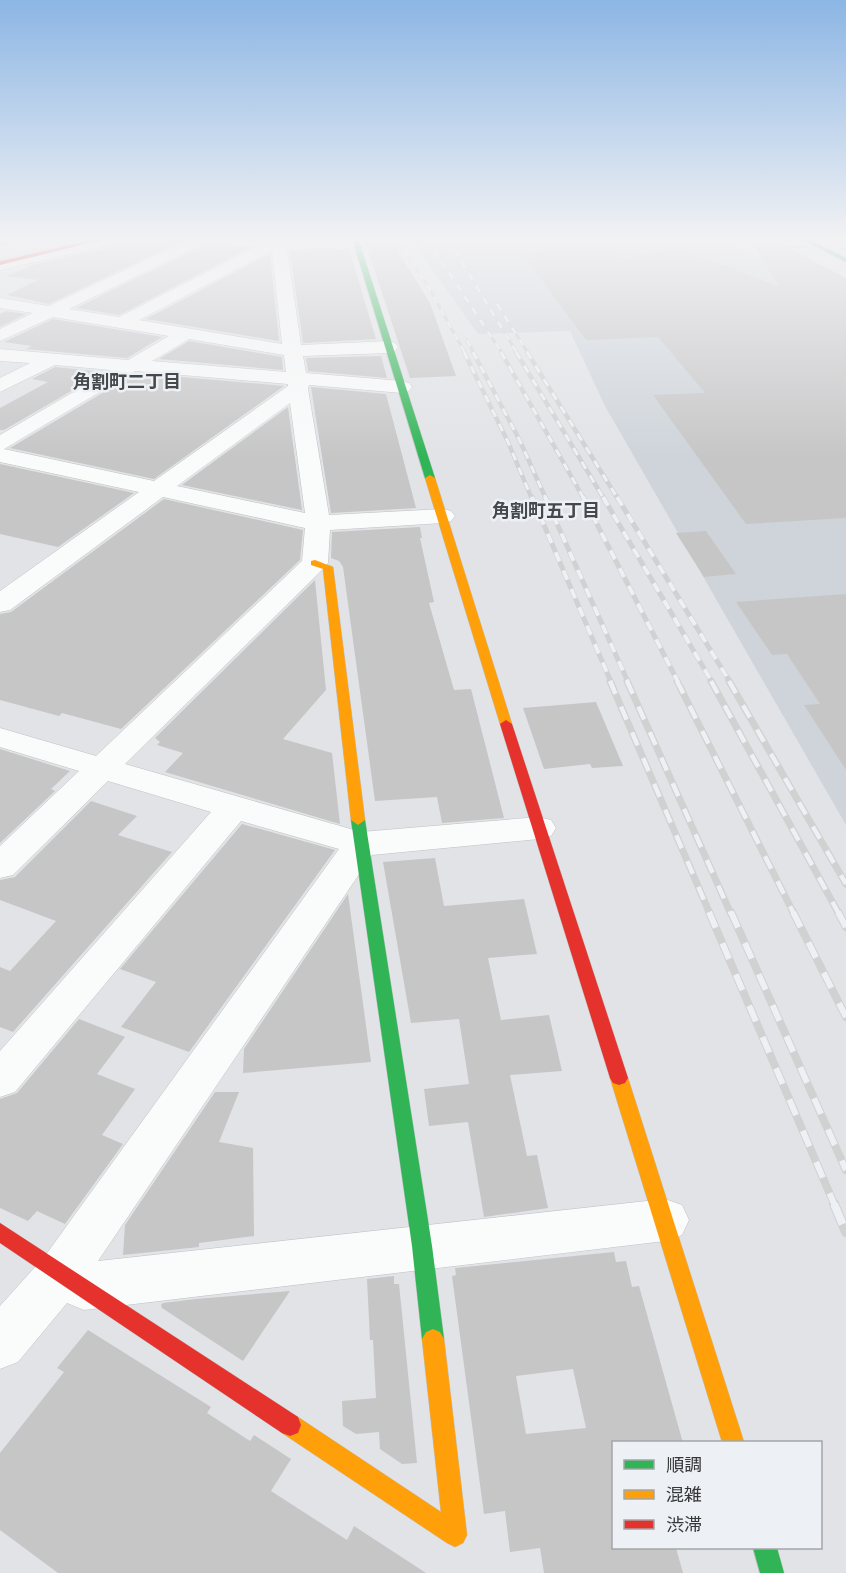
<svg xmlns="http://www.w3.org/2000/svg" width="846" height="1573" viewBox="0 0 846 1573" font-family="Inter,'Noto Sans JP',sans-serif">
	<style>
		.built { fill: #ced4da }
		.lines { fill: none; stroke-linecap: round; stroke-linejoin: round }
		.stream { fill: #a2b9de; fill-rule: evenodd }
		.building { fill: #c6c6c7; fill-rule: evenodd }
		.street-casing { stroke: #bfc1c3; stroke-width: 1 }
		.fast-casing { stroke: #bfc1c3; stroke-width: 1 }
		.slow-casing { stroke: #bfc1c3; stroke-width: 1 }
		.jam-casing { stroke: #bfc1c3; stroke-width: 1 }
		.street { fill: #fafbfb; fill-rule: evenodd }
		.fast { fill: #30b455; fill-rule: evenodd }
		.slow { fill: #ff9f0a; fill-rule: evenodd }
		.jam { fill: #e5322d; fill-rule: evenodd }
		.rail-far5-casing { stroke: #d1d1d2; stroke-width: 3 }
		.rail-far4-casing { stroke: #d1d1d2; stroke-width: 4.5 }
		.rail-far3-casing { stroke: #d1d1d2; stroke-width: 5 }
		.rail-far2-casing { stroke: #d1d1d2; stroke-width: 7 }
		.rail-far1-casing { stroke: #d1d1d2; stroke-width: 8 }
		.rail-casing { stroke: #d1d1d2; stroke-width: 10 }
		.rail-far5 { stroke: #edf0f4; stroke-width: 2; stroke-dasharray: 7; stroke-linecap: butt }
		.rail-far4 { stroke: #edf0f4; stroke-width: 3; stroke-dasharray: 8; stroke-linecap: butt }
		.rail-far3 { stroke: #edf0f4; stroke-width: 4; stroke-dasharray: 10; stroke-linecap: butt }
		.rail-far2 { stroke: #edf0f4; stroke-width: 4.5; stroke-dasharray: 14; stroke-linecap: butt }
		.rail-far1 { stroke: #edf0f4; stroke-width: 6; stroke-dasharray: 17; stroke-linecap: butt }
		.rail { stroke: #edf0f4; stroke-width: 8; stroke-dasharray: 22; stroke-linecap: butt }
		.labels { text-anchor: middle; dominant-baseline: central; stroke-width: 5; stroke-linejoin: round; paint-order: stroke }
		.far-neighbourhood-label { font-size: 18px; font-weight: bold; fill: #46494c; stroke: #edf0f4 }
	</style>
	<rect width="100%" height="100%" fill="#e1e3e6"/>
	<path class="built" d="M410,238H717L846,291V825L605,406L570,331L478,334Z"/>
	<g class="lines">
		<path class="stream" d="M773,246H806L808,247L806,248H771Z
			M841,248H846V250H839Z"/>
	</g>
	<path class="building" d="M129,238H188L49,304L7,295L38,280L7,276L33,265L126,243Z
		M364,238H390L430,303L456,376L410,378Z
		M749,238H770L846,278V518L746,524L653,395L705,393L658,337L586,340L521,252L613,248L623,259L676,248L779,286Z
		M212,239L216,243L249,248L119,315L76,308L209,243Z
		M349,249L376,339L303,343L290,251Z
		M270,254L279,341L146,319Z
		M6,311L26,314L0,327V314Z
		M53,319L162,337L127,358L26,349L32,346L4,342Z
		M189,341L282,357L283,370L159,359Z
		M381,356L387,378L308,371L306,358Z
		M55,367L104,372L4,430H0V408L48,382L32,379Z
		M136,373L284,386L154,479L10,448Z
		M311,387L386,394L416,508L331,513Z
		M288,407L302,510L182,485Z
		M0,464L134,493L58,547L0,534Z
		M164,499L303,530L300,560L121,729L62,713L59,716L0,700V614L11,612Z
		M420,527L422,538H420L434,602L429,603L454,690L471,689L504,818L442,823L437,797L375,801L343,567L339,561L331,558L332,532Z
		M706,531L736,574L704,577L676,533Z
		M315,580L326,690L283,739L332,753L340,824L165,772L183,753L157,745L160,742L155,738Z
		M846,594V770L804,705L820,704L787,654L772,655L736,602Z
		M596,702L623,766L592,768L590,764L544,769L523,708Z
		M0,749L70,771L51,789L55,791L0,843Z
		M91,801L137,816L118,835L172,852L13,1032L0,1027V967L10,971L56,921L0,900V880L15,877Z
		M242,824L335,850L189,1052L121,1027L156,982L120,969Z
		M435,858L444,906L524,899L537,954L488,958L501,1020L549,1015L562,1071L510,1075L527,1156L537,1155L548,1208L484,1217L468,1122L429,1126L424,1089L469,1084L459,1019L411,1023L383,862Z
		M348,894L371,1062L243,1073L244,1049Z
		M79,1019L125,1037L97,1074L135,1089L102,1135L123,1144L65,1224L37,1211L28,1221L0,1208V1099L17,1093Z
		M215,1092H239L219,1142L253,1148L254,1236L199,1243V1247L123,1255L125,1225Z
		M614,1252L616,1262L626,1261L632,1287L639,1286L683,1443H614V1548H676L683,1573H544L540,1548L510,1552L505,1511L484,1514L452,1276L456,1275L455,1268ZM573,1369L586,1428L526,1434L516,1376Z
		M394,1276V1284H399L417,1463L402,1464L380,1449L379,1432L356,1434L343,1426L342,1401L376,1398L373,1340H370L367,1279Z
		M290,1291L243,1361L162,1308L161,1305L163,1303L196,1299Z
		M88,1330L211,1407L207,1413L250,1441L254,1435L291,1459L271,1491L347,1540L354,1526L426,1573H58L0,1530V1453L64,1372L57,1368Z"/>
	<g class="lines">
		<defs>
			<path id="street" d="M102,238H127L125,241L0,270V260Z
				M192,238H210L208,241L69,309L119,317L256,247L221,242L216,241L214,238L362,240L364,243L362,246L357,247L287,249L301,345L389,341L395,343L398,347L395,351L389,353L303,356L306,373L402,381L409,383L412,387L409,391L402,393L309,385L308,389L329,515L443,509L451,511L455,516L451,521L443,523L330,530L328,563L324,568L125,764L361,832L539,817L551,820L556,828L551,836L539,839L372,855L98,1261L665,1199L682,1205L689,1220L682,1235L665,1241L84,1310L67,1303L18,1362L0,1369V1306L45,1256L339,849L241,821L15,1092L0,1097V1051L211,812L108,781L13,875L0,878V846L79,771L0,747V728L96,756L302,561L305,528L163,497L10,610L0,612V591L139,492L0,462V435L111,370L55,365L0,392V378L30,363L0,361V349L128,360L169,336L53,317L0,341V329L33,313L0,308V298L49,306ZM272,250L282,344L139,320ZM189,339L284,355L286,372L152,361ZM135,371L288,384V386L154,481L4,449ZM290,403L305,513L177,486Z"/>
			<path id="fast" d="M352,238H358L435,478L433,480L425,478Z
				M799,238H806L846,258V262Z
				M358,815L365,820L432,1246L444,1339L440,1346L433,1349L426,1346L422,1339L412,1246L351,820Z
				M753,1548H777L784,1573H760Z"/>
			<path id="slow" d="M11,238H18L0,246V242Z
				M430,475L435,478L512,724L510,727L506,728L500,724L425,478Z
				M315,560L333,567L365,820L358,825L351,820L323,569L311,565V561Z
				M619,1071L625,1073L628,1078L744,1442H722L610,1078L613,1073Z
				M433,1329L440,1332L444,1339L467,1535L463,1543L455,1547L447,1543L282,1433L279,1425L282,1417L290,1414L298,1417L441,1512L422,1339L426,1332Z"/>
			<path id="jam" d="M101,238H110L0,265V261Z
				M506,720L512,724L628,1078L625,1083L619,1085L613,1083L610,1078L500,724Z
				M0,1223L298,1417L301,1425L298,1433L290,1436L282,1433L0,1243Z"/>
		</defs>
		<use href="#street" class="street-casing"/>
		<use href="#fast" class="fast-casing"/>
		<use href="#slow" class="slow-casing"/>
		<use href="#jam" class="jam-casing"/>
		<use href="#street" class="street"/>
		<use href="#fast" class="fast"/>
		<use href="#slow" class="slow"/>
		<use href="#jam" class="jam"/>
		<defs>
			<path id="rail-far5" d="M396,238L428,286L465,353
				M426,238L502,353
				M447,238L517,353
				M497,304L528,353
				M467,340L474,353"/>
			<path id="rail-far4" d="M464,352L508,442L532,499
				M473,352L520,441L546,499
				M501,352L584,499
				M516,352L604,499
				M527,352L618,499"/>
			<path id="rail-far3" d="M532,497L611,682
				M545,497L628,682
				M583,497L678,682
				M603,497L712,682
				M617,497L730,682"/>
			<path id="rail-far2" d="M610,681L710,914
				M627,681L731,914
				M677,681L794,914
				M711,681L839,914
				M729,681L846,884"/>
			<path id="rail-far1" d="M709,912L835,1206
				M731,912L846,1170
				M793,912L846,1017
				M838,912L846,927"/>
			<path id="rail" d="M834,1204L846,1232"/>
		</defs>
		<use href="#rail-far5" class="rail-far5-casing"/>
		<use href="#rail-far4" class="rail-far4-casing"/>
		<use href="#rail-far3" class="rail-far3-casing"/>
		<use href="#rail-far2" class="rail-far2-casing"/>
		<use href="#rail-far1" class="rail-far1-casing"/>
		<use href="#rail" class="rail-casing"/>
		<use href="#rail-far5" class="rail-far5"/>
		<use href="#rail-far4" class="rail-far4"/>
		<use href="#rail-far3" class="rail-far3"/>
		<use href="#rail-far2" class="rail-far2"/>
		<use href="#rail-far1" class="rail-far1"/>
		<use href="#rail" class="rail"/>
	</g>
	<linearGradient id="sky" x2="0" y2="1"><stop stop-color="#8cb6e4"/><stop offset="0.52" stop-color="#f2f2f4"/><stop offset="1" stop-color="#f2f2f4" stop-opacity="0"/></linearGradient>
	<rect width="846" height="458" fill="url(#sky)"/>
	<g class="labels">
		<g class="far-neighbourhood-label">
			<text x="127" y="381">角割町二丁目</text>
			<text x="546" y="510">角割町五丁目</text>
		</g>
	</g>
	<rect x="612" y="1441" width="210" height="108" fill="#edf0f4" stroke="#a3a6a8" stroke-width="1.5"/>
	<rect x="624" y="1460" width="30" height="9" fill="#30b455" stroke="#a3a6a8" stroke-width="1.5"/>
	<text x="666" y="1471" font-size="18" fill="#353637">順調</text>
	<rect x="624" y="1490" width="30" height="9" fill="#ff9f0a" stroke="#a3a6a8" stroke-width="1.5"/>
	<text x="666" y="1501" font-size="18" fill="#353637">混雑</text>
	<rect x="624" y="1520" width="30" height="9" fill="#e5322d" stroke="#a3a6a8" stroke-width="1.5"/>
	<text x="666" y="1531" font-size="18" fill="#353637">渋滞</text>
</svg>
